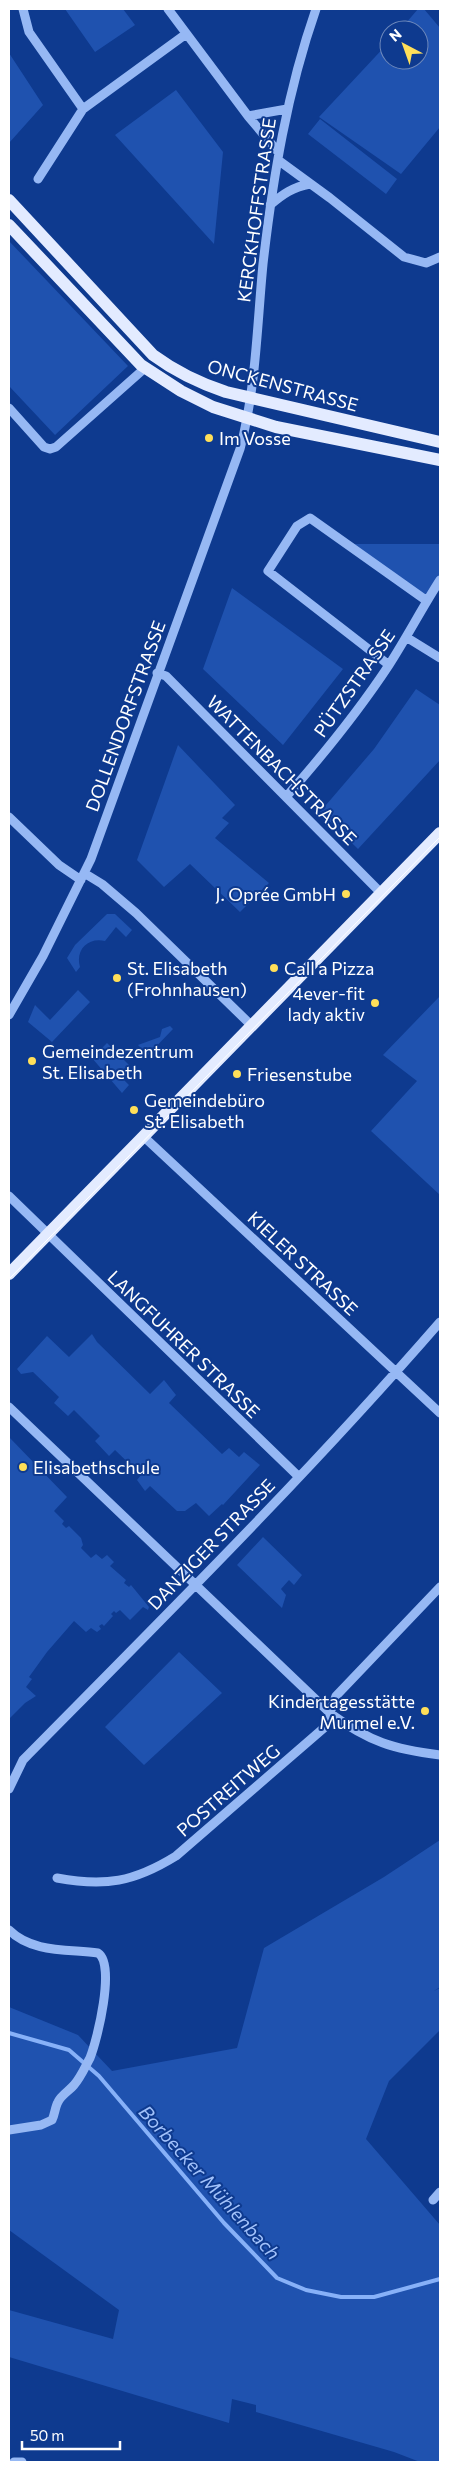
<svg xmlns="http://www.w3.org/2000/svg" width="449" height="2471" viewBox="0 0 449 2471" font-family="Commissioner,sans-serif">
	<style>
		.green { fill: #1f52af }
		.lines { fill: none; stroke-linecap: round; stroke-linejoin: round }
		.stream { stroke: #87b1f8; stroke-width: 4 }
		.minor { stroke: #96b8f4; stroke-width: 9 }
		.major { stroke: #e3ebff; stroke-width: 12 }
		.tram { stroke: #fff; stroke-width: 1 }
		.poi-dot { fill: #ffdf59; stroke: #0e3a8f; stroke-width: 2 }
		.labels { text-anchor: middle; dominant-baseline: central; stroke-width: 4; stroke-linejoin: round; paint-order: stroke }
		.street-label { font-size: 18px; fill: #fff; stroke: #0e3a8f }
		.poi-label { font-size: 18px; fill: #fff; stroke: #0e3a8f; text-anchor: start }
		.water-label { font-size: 19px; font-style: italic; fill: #a2c2fb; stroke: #0e3a8f }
	</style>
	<rect width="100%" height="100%" fill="#0e3a8f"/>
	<path class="green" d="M65,9H123L135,25L95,52Z
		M418,9H424L440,28V127L401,174L319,117L389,42V60H419V30H400Z
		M9,53L43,105L9,143Z
		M176,90L223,152L214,244L115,135Z
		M320,119L397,179L386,194L308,134Z
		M9,241L128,366L55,435L9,386Z
		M349,544H440V575L426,598Z
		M232,588L343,669L283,745L203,669Z
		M416,689L440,705V760L358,849L320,812L374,749Z
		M178,745L235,805L222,818L229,823L215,838L269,883L240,912L190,864L164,887L137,860Z
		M107,914H115L132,930L126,937L116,927L105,941C88,937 75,950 80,967L76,972L67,958L75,945Z
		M78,990L90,1002L52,1042L28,1022L35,1005L50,1020Z
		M440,996V1195L371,1131L417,1081L383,1055Z
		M170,1026L173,1029L148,1055L138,1045L160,1037L162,1029Z
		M107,1043L130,1066L120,1076L129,1085L122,1093L92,1058Z
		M92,1334L97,1342L150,1394L164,1380L176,1395L169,1403L222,1454L229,1448L239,1457L244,1452L260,1465L223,1505L222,1504L209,1516L196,1503L185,1511H177L150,1486L145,1491L137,1480L141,1475L115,1450L109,1456L95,1441L100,1436L74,1410L68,1416L54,1403L59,1397L33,1372L21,1374L17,1369L47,1336L69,1357Z
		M9,1437L67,1497L54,1511L64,1521L62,1524L66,1528L69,1526L81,1538L83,1545L81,1548L91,1558L96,1554L102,1559L107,1555L114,1562L110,1566L126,1580L124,1583L129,1587L131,1585L149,1607L148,1610L143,1607L130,1620L120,1610L116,1613L114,1611L111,1614L113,1616L104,1626L102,1624L99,1626L101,1629L97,1632L91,1628L86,1632L74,1621L47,1652L29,1677L32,1679L26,1687L36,1696L25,1703L9,1719Z
		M263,1537L302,1575L294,1585L289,1580L281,1589L286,1595L282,1608L237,1565Z
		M179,1652L222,1693L144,1765L105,1727Z
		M440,1840V1987L434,1991L440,1988V2030L389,2081L366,2139L440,2225V2462H420L394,2452L256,2412V2405L232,2399L229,2423L9,2357V2310L113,2339L119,2310L9,2230V2007L78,2035L112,2071L237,2048L264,1948L384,1877Z"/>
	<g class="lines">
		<path class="stream" d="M9,2033L69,2050L99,2076L224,2223L277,2278L306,2290L341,2297H374L440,2279"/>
		<path class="minor" d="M23,9L29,32L83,109
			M168,9L248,116L279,153
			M248,116L287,109
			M278,160L330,198L404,257L426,263L440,257
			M38,179L83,109L186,34
			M270,205C283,194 293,187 310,184
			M9,408L44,447L50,449L56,447L145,368
			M406,637L440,658
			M389,665L268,571L297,526L310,518L427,601
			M157,673L166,676L381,893
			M286,797C323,755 358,712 389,665C407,637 422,608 440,580
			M9,817L59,865L81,880
			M84,873L102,884L136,913L251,1025
			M9,1015L43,956L91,859L240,449C256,389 257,326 263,264C273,177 287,92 316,9
			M143,1136L440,1413
			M9,1196L298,1476
			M9,1407L331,1714C370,1742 393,1749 440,1755
			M9,1789L23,1760C164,1617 308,1474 440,1322
			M57,1878C105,1887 134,1882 176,1856L325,1727L336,1696L440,1587
			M9,1930C32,1953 68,1949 98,1953C116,1964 97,2041 90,2058C85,2067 81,2077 74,2085C69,2091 61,2095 58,2102C55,2107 55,2114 52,2120L41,2125L9,2130
			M433,2200L440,2192
			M14,2462H22"/>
		<path class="major" d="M9,200L153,355C176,372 199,383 226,392L440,442
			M9,225L141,365L181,391L213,407L276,427L440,460
			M9,1274L440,833"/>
		<path class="tram" d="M9,1279L440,837"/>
	</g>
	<g class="poi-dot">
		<circle cx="209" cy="438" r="5"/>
		<circle cx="346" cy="894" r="5"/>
		<circle cx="274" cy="968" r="5"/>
		<circle cx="117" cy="978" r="5"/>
		<circle cx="375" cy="1003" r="5"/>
		<circle cx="32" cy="1061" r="5"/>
		<circle cx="237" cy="1074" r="5"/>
		<circle cx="134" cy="1110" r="5"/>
		<circle cx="23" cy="1467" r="5"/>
		<circle cx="425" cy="1711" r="5"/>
	</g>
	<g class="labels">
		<g class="street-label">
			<text transform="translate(256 210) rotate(-82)">KERCKHOFFSTRASSE</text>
			<text transform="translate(283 385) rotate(15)">ONCKENSTRASSE</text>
			<text transform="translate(354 683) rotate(-55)">PÜTZSTRASSE</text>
			<text transform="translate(125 716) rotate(-70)">DOLLENDORFSTRASSE</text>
			<text transform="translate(282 770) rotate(45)">WATTENBACHSTRASSE</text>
			<text transform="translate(303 1263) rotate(43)">KIELER STRASSE</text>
			<text transform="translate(184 1344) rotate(44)">LANGFUHRER STRASSE</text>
			<text transform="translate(211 1544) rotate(-46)">DANZIGER STRASSE</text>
			<text transform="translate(228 1790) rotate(-41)">POSTREITWEG</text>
		</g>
		<g class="poi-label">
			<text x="219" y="438">Im Vosse</text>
			<text x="336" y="894" text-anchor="end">J. Oprée GmbH</text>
			<text x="127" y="968">St. Elisabeth<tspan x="127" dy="21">(Frohnhausen)</tspan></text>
			<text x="284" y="968">Call a Pizza</text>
			<text x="365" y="993" text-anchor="end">4ever-fit<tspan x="365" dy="21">lady aktiv</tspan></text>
			<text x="42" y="1051">Gemeindezentrum<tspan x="42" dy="21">St. Elisabeth</tspan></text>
			<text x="247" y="1074">Friesenstube</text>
			<text x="144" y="1100">Gemeindebüro<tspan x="144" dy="21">St. Elisabeth</tspan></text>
			<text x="33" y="1467">Elisabethschule</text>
			<text x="415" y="1701" text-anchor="end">Kindertagesstätte<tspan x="415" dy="21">Murmel e.V.</tspan></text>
		</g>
		<g class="water-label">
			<text transform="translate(210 2182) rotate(48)">Borbecker Mühlenbach</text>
		</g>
	</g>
	<rect width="449" height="2471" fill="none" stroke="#ffffff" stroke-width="20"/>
	<g transform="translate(404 45) rotate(319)"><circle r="24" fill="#0e3a8f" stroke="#6e89bc"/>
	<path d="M0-4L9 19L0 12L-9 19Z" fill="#ffdf59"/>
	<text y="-8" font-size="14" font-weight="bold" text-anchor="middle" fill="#ffffff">N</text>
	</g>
	<path d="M22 2441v8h98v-8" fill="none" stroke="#ffffff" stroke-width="2.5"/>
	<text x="30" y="2441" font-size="15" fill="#ffffff" stroke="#0e3a8f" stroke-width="4" paint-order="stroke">50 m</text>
</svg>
